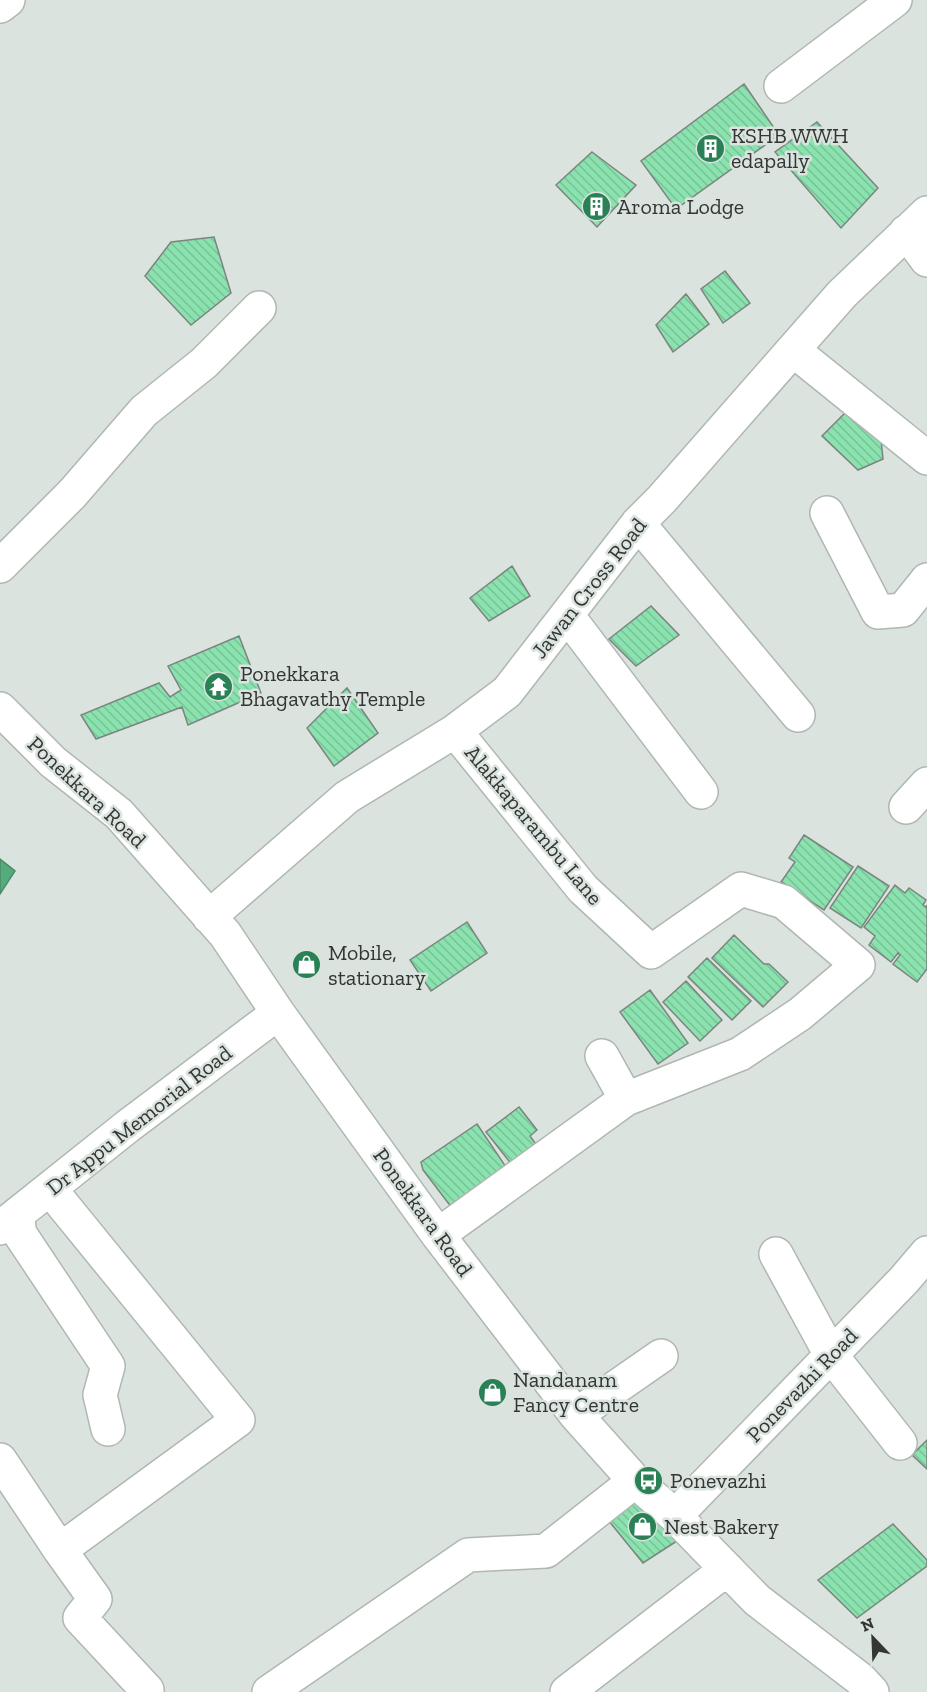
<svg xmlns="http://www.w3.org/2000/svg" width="927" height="1692" viewBox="0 0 927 1692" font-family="'Zilla Slab',serif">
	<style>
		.water { fill: #54ac7c; stroke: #4a8966; stroke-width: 1.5 }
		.building { fill: url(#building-back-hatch); stroke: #7c847f; stroke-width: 1.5 }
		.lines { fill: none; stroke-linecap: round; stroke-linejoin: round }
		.minor-casing { stroke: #b0b7b2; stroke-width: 36 }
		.minor { stroke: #fff; stroke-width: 33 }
		.labels { text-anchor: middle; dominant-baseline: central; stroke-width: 5; stroke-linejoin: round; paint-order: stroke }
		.poi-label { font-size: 22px; fill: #333634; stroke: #dbe3de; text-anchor: start }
		.street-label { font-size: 22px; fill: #333634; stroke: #dbe3de }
	</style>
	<defs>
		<pattern id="building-back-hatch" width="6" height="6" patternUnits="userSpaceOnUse" patternTransform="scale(1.5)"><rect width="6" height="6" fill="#8ae2af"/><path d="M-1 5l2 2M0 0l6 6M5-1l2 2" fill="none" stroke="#78c297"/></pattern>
	</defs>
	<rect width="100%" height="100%" fill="#dbe3de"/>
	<path class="water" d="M0,859L15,871L0,894Z"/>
	<path class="building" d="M744,84L779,135L676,209L641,161Z
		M817,122L878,188L841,228L775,152Z
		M592,152L636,185L597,227L556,185Z
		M214,237L231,293L191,325L145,276L171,242Z
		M725,271L750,303L723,323L701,289Z
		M686,294L709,324L673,352L656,325Z
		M845,413L881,440L883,459L858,470L822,436Z
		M512,566L530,596L489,621L470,598Z
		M651,606L679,635L636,666L609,639Z
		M239,636L261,693L188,725L182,707L96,739L81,715L159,683L170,697L181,690L168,666Z
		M347,688L378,733L334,766L307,728Z
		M804,835L853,867L824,910L781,882L795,862L789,858Z
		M858,866L889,886L861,928L830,908Z
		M895,885L905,893L909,888L926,900L923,905L926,907L927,905V969L917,982L893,964L900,955L898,953L891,962L869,945L875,936L864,927Z
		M467,922L487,953L431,991L410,960Z
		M734,935L764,964H769L788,982L763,1007L712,958Z
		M707,958L751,1001L732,1020L688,977Z
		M686,981L722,1020L700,1041L663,1002Z
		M650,990L688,1043L658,1064L620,1012Z
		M519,1107L537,1130L530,1136L538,1147L513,1166L486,1132Z
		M477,1124L512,1176L452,1208L423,1170L421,1162Z
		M927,1440V1469L912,1455Z
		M635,1487L683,1537L643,1563L604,1515Z
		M893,1524L927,1560V1566L857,1618L818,1580Z"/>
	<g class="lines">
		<defs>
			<path id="minor" d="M0,6L8,0
				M781,86L895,0
				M906,232L927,260
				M793,350L927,458
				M827,513L878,612L903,610L927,580
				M638,523L798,715
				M0,566L72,494L144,411L204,363L259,308
				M567,615L701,792
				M0,709L53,762L119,814L225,934L278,1013L438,1235L576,1415L635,1481L675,1516L757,1600L860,1679L872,1692
				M455,731L583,889L651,952L741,889L784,902L858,965L800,1014L740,1054L626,1099
				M906,807L927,784
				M209,917L347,797L455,731L507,692L638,523L662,499L842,294L927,213
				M17,1215L20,1234L108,1366L100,1395L108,1429
				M0,1228L128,1126L278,1013
				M438,1235L626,1099L602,1056
				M776,1254L831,1355L900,1443
				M576,1415L661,1356
				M0,1460L60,1550L238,1420L50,1189
				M675,1516L904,1280L927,1253
				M60,1550L95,1599L80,1618L147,1690V1692
				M269,1692L468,1555L546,1551L635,1481
				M567,1692L727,1569"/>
		</defs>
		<use href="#minor" class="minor-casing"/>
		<use href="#minor" class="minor"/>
	</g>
	<defs>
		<symbol id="building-disc" viewBox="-11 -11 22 22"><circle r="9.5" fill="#298155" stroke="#dbe3de"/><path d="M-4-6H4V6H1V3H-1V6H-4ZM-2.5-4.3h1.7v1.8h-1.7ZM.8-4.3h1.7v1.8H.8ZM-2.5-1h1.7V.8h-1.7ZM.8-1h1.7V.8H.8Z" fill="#fff"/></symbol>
		<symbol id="temple-disc" viewBox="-11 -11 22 22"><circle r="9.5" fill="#298155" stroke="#dbe3de"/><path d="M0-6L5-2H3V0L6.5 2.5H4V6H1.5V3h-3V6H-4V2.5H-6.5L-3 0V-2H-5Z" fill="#fff"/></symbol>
		<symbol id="shop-disc" viewBox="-11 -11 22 22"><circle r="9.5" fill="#298155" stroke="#dbe3de"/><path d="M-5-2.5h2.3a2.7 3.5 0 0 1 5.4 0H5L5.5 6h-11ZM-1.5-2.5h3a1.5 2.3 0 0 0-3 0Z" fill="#fff"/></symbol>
		<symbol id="bus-disc" viewBox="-11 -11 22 22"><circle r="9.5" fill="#298155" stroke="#dbe3de"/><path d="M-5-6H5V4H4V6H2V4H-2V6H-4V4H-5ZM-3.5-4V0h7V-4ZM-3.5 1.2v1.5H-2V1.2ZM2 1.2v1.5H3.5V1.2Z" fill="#fff"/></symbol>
	</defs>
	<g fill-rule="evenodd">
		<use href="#building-disc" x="694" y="132" width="33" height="33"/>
		<use href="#building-disc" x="580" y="190" width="33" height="33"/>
		<use href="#temple-disc" x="202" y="670" width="33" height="33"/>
		<use href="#shop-disc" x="290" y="948" width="33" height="33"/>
		<use href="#shop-disc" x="476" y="1376" width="33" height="33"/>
		<use href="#bus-disc" x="632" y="1464" width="33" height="33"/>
		<use href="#shop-disc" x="626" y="1510" width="33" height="33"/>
	</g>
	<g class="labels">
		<g class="poi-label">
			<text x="731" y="135">KSHB WWH<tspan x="731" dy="25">edapally</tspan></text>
			<text x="617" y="206">Aroma Lodge</text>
			<text x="240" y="673">Ponekkara<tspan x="240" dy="25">Bhagavathy Temple</tspan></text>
			<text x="328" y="952">Mobile,<tspan x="328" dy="25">stationary</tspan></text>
			<text x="513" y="1379">Nandanam<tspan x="513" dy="25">Fancy Centre</tspan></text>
			<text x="670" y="1480">Ponevazhi</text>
			<text x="664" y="1526">Nest Bakery</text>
		</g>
		<g class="street-label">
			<text transform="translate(589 588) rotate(-52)">Jawan Cross Road</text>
			<text transform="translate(87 792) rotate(43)">Ponekkara Road</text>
			<text transform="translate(534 825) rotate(50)">Alakkaparambu Lane</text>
			<text transform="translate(139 1120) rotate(-38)">Dr Appu Memorial Road</text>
			<text transform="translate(423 1212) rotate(54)">Ponekkara Road</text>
			<text transform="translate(802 1385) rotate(-46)">Ponevazhi Road</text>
		</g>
	</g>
	<g transform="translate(873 1638) rotate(337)" stroke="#dbe3de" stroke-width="4.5" paint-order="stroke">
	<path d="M0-4.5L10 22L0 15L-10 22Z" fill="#333634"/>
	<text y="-9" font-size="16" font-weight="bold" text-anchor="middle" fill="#333634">N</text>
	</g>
</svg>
